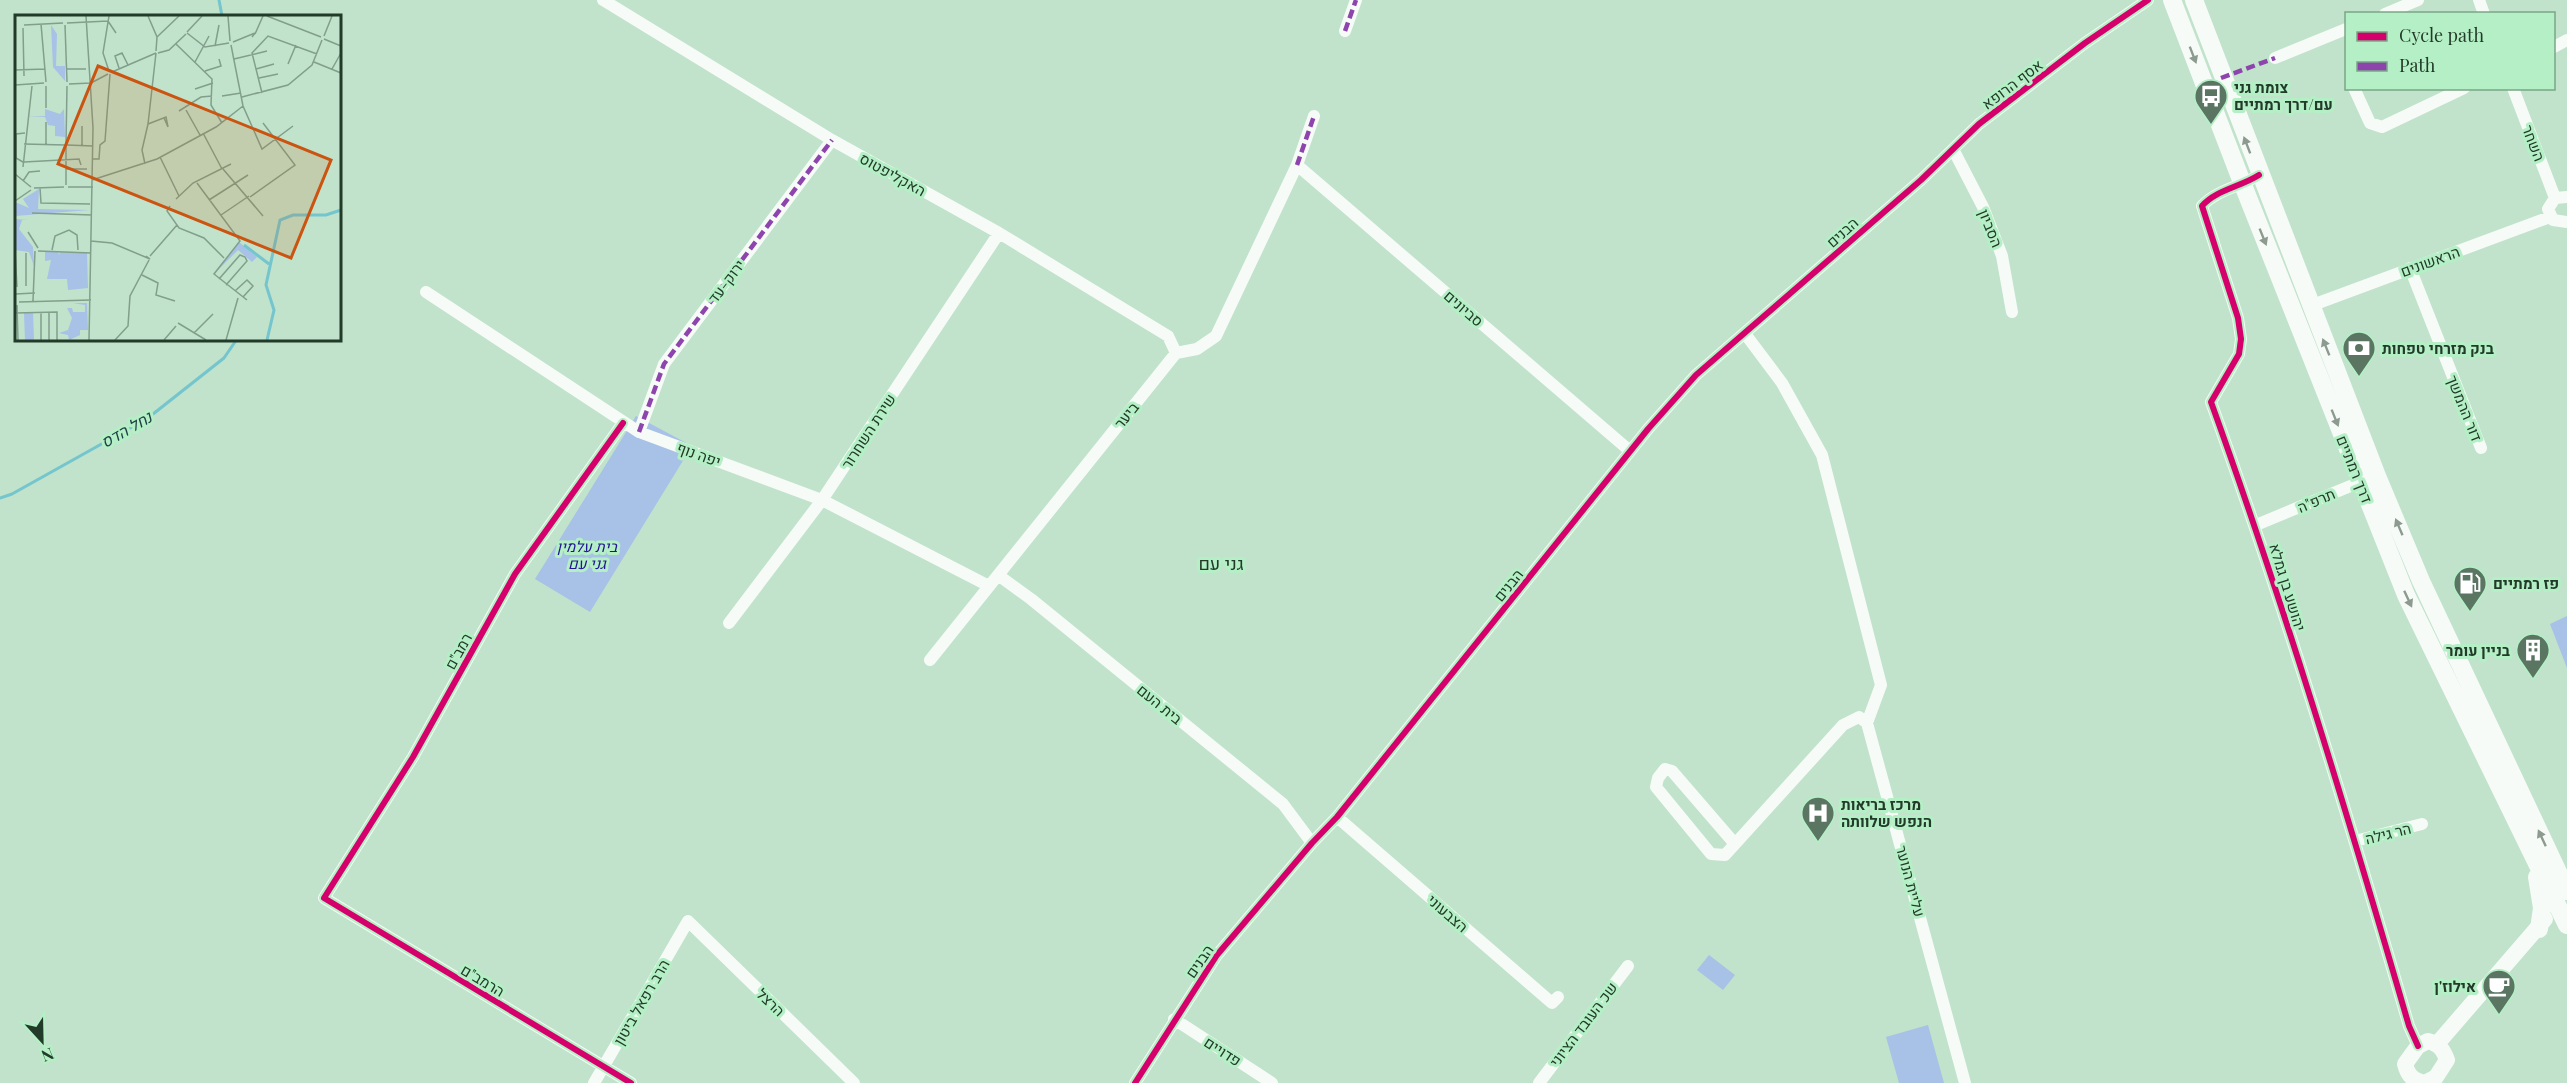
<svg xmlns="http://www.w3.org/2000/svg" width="2567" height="1083" viewBox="0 0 2567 1083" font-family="'Playfair Display',Heebo,serif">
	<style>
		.green { fill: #a7c1e7 }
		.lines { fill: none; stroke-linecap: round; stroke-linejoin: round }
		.stream { stroke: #74c5cd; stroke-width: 3 }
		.minor { stroke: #f6fbf7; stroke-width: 12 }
		.secondary { stroke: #f6fbf7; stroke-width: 16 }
		.primary { stroke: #f6fbf7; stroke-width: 18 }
		.quiet { stroke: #8e44ad; stroke-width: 4.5; stroke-dasharray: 9 4.5; stroke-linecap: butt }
		.cycleway-casing { stroke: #b4efc5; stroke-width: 10 }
		.cycleway { stroke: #d6006c; stroke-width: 6 }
		.oneway { fill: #8c9a90 }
		.labels { text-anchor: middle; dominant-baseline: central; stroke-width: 6; stroke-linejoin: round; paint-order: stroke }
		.street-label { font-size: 15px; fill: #223a29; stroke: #b4efc5 }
		.poi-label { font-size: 15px; font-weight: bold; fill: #223a29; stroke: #b4efc5; text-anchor: start }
		.park-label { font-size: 15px; font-style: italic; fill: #221397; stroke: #b4efc5 }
		.water-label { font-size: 16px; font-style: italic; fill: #204047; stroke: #b4efc5 }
		.quarter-label { font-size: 18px; fill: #223a29; stroke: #b4efc5 }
		.inset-river { fill: none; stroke: #74c5cd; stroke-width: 3 }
		.inset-road { fill: none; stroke: #819f8a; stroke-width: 1.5 }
		.view { fill: #ca5410; fill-opacity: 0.15; stroke: #ca5410; stroke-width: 3 }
		.inset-edge { fill: none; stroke: #223a29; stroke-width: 3 }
	</style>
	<rect width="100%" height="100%" fill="#c1e2cb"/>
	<path class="green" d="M636,416L692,446L590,612L535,579Z
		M2567,616V668L2550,624Z
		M1709,955L1735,975L1723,990L1697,970Z
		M1928,1025L1944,1083H1899L1886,1037Z"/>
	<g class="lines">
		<path class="stream" d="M219,0L222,16
			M0,498L12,494L148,418L224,358L237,339"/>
		<path class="minor" d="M603,0L832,140L999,233L1168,336L1176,353
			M2479,0L2484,14
			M2385,14L2418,0
			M1345,31L1356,0
			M2554,47L2567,40
			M2275,58L2346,29
			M2354,88L2370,123L2382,127L2464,88
			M2513,88L2555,198
			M1953,149L1983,207L2002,256L2012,312
			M1297,165L1630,451
			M2259,175C2240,187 2216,190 2202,206L2238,318L2241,339L2239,354L2211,402C2285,607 2348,816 2409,1026L2418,1046
			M2567,197L2555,198L2548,209L2553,220L2567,222
			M2410,268L2481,448
			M426,292L639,432L822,500L989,586
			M2310,306L2550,217
			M1746,335L1782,383L1822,455L1881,685L1867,723
			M623,423L515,574L413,757L324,898L631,1083
			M639,432L664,364L832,140
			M2256,525L2365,480
			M998,575L1031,599L1283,804L1312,843
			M729,623L822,500L999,233
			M930,660L1176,353L1197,349L1216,336L1297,165L1314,116
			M1337,817L1552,1003L1558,997
			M2355,841L2422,824
			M1735,844L1672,771L1665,769L1658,778L1656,787L1711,854L1725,855L1843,725L1859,717L1867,723L1965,1083
			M1174,1019L1272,1083
			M594,1083L688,921L854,1083
			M1135,1083L1217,955L1312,843L1337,817L1648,429L1696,375L1921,180L1979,124L2085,43L2148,0
			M1539,1083L1628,966"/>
		<path class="secondary" d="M2437,1044L2545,919
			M2424,1083C2413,1080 2408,1076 2405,1064L2418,1046L2428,1041C2439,1044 2443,1049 2447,1060L2436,1077L2425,1083"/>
		<path class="primary" d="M2172,0L2243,185L2406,595L2567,925
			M2194,0L2377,476L2421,581L2567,891
			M2537,877L2542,908L2539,929"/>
		<path class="quiet" d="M1345,31L1356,0
			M2221,78L2275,58
			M1297,165L1314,116
			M639,432L664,364L832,140"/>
		<defs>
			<path id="cycleway" d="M2259,175C2240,187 2216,190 2202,206L2238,318L2241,339L2239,354L2211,402C2285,607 2348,816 2409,1026L2418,1046
				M623,423L515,574L413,757L324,898L631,1083
				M1135,1083L1217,955L1312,843L1337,817L1648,429L1696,375L1921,180L1979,124L2085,43L2148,0"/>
		</defs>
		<use href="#cycleway" class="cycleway-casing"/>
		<use href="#cycleway" class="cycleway"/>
	</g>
	<defs><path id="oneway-solid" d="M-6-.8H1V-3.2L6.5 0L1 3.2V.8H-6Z" transform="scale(1.5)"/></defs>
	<g class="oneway">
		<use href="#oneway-solid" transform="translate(2193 55) rotate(69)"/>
		<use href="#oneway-solid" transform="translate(2247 145) rotate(-111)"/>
		<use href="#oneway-solid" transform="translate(2263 237) rotate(68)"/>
		<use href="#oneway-solid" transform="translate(2326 347) rotate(-112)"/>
		<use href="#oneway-solid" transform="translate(2335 418) rotate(68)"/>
		<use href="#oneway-solid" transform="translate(2399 527) rotate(-113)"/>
		<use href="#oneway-solid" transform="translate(2408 599) rotate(65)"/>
		<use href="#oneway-solid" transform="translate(2542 838) rotate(-115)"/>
	</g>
	<defs>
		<symbol id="bus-pin" viewBox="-11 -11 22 30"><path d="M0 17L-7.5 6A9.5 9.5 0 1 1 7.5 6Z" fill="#5a7562" stroke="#b4efc5"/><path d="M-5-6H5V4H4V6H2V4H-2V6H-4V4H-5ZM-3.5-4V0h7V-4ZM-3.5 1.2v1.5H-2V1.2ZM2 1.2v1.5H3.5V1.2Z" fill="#fff"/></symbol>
		<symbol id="bank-pin" viewBox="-11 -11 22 30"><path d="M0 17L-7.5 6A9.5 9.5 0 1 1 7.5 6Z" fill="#5a7562" stroke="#b4efc5"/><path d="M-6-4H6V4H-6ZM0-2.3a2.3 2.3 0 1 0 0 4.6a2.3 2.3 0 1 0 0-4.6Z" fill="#fff"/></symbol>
		<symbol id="fuel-pin" viewBox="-11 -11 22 30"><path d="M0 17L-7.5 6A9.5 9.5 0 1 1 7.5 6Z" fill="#5a7562" stroke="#b4efc5"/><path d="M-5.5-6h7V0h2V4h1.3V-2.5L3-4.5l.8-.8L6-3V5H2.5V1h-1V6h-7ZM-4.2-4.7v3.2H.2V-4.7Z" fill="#fff"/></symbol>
		<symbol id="building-pin" viewBox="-11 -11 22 30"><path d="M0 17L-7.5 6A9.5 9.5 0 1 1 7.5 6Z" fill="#5a7562" stroke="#b4efc5"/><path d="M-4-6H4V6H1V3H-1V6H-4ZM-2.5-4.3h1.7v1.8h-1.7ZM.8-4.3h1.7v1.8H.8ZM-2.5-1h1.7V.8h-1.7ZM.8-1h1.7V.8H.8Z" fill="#fff"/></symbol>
		<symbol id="hospital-pin" viewBox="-11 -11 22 30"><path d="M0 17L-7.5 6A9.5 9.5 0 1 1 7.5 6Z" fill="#5a7562" stroke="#b4efc5"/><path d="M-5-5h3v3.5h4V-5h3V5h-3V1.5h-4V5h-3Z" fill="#fff"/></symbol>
		<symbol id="cafe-pin" viewBox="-11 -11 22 30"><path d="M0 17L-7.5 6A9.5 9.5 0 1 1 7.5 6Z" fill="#5a7562" stroke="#b4efc5"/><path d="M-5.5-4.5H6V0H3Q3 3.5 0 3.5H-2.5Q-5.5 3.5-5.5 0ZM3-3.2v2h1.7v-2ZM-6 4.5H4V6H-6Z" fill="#fff"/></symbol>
	</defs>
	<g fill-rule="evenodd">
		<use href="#bus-pin" x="2192" y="77" width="38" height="52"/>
		<use href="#bank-pin" x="2340" y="329" width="38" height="52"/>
		<use href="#fuel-pin" x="2451" y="564" width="38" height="52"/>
		<use href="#building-pin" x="2514" y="631" width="38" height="52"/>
		<use href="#hospital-pin" x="1799" y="794" width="38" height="52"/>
		<use href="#cafe-pin" x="2480" y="967" width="38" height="52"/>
	</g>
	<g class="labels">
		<g class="street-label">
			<text transform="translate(2012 84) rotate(-37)">אסף הרופא</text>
			<text transform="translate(2534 143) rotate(69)">השחר</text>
			<text transform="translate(893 174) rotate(29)">האקליפטוס</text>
			<text transform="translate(1991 228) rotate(68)">הסביון</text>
			<text transform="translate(1842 232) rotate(-42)">הבנים</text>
			<text transform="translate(2430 261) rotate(-20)">הראשונים</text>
			<text transform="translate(726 281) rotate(-53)">ירוק-עד</text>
			<text transform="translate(1464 308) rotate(41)">סביונים</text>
			<text transform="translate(2465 408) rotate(68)">דור ההמשך</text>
			<text transform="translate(1126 415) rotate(-51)">ביער</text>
			<text transform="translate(868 431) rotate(-57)">שירת השחרור</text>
			<text transform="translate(699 454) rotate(20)">יפה נוף</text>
			<text transform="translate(2355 469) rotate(68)">דרך רמתיים</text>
			<text transform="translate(2316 500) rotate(-23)">תרפ"ה</text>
			<text transform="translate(1508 585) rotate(-51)">הבנים</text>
			<text transform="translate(2288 587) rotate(73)">יהושע בן גמלא</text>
			<text transform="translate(458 651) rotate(-61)">רמב"ם</text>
			<text transform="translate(1160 704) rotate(39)">בית העם</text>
			<text transform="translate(2388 833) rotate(-14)">הר גילה</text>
			<text transform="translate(1911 881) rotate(75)">עליית הנוער</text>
			<text transform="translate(1448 913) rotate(41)">הצבעוני</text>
			<text transform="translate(1199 961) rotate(-55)">הבנים</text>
			<text transform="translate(483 980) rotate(31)">הרמב"ם</text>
			<text transform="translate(641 1002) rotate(-60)">הרב רפאל ביטון</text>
			<text transform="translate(771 1002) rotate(44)">הרצל</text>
			<text transform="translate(1583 1024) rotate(-53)">שכ העובד הציוני</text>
			<text transform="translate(1223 1051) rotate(33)">פדויים</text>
		</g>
		<g class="poi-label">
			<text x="2234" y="87">צומת גני<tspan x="2234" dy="17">עם/דרך רמתיים</tspan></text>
			<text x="2382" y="348">בנק מזרחי טפחות</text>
			<text x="2493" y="583">פז רמתיים</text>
			<text x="2510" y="650" text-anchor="end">בניין עומר</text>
			<text x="1841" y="804">מרכז בריאות<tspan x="1841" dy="17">הנפש שלוותה</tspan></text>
			<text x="2476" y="986" text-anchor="end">אילוז'ן</text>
		</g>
		<g class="park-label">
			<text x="587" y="546">בית עלמין<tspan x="587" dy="17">גני עם</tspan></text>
		</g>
		<g class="water-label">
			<text transform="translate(126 429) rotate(-30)">נחל הדס</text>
		</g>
		<g class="quarter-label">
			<text x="1221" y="563">גני עם</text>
		</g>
	</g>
	<g transform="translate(15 15)">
		<rect width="326" height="326" fill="#c1e2cb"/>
		<path d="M36,10L42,19L41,51H50V66L38,52ZM30,94L45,99L49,94L50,122L40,121V111L33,110L30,102L12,101H30ZM24,174L23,194L74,195L0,201V187L14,193L8,184ZM0,204L13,205H7L4,214L18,232L19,251L14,237L0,235ZM224,227L242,242L237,247L223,235L200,258ZM30,236L43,237L44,240L45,237L72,238L73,273L53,275L52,264H32L36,245L30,246ZM58,288H72L73,315H65V320L54,325L53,320L44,318L53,315L57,303L52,293H57L58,297H70V290ZM18,297L19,325H10L9,298Z" fill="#a7c1e7"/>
		<path class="inset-river" d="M229,230L254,249M252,325L259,295L251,270L265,205L278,200H311L326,195"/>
		<path class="inset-road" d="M71,1L78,113L74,325M94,1L88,38L94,56M133,1L142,22L141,36M213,1L215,26M252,1L306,22M52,8L93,6L101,18M26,9L31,67M9,10L48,8M50,10L52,67M8,13L9,61M172,17L187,1M172,18L190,32L214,28M240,19L248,1M309,21L317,1M142,22L164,1M309,24L326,31M218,27L240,18L237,22M161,29L197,64L196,90L207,108M216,30L228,91L247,134L278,111M200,31L204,10M141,38L133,109L151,102L153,112L149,103M143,38L154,35L171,19M219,44L252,36M180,47L194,21M299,47L326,58M273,49L281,30M104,53L100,41L107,38L113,50M51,54H71M241,54L259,49M317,54L326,38M0,55L30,54M190,56L206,51L204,44M97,57L141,38M244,63L263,59M76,68L93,59M54,69L76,68M0,70L29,68M31,71V93M180,74L198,68M247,78L237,38L253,21L302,39M207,81L226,78M227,82L273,70L297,50L307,25M171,95L185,120M164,96L186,82L197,81M188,118L207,154M9,129L50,130M31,129V107M51,129L52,71M52,130L78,131M67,130V111M145,142L164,181M77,144H84L85,130L90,126L95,59M8,147L1,143V119L10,118M9,147L64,144L66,150M130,149L127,135L133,109M8,152L17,71M51,154H72M208,154L248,201M0,159L16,172M77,165L142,144L201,112L228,91M8,166L14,157L25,156M182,168L225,226L199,259L232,285M51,170V131M53,172H78M19,173L49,172M25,173L26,188L75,189M235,182L280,150L248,108M161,184L178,168L216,149M194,185L233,160M0,186L16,175M155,191L152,196L164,213L189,223L209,243M17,198L77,200M206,200L234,181M13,217L23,233M76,226L97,228L135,244L131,241M37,235L40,221L54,215L62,220L63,235M0,236L2,272M23,236L76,238M11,238V271M135,241L162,210M127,260L143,268L141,280L160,286M204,264L225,240L230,242L232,246L211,270M220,276L232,265L238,271L228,282M0,279L20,278M18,286L20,236M4,287L76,285M2,290L3,325M26,297V325M34,297V325M0,298L42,297V325M163,308L191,325M179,318L198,299M100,325L113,311L115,281L134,245M149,325L161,311M211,325L223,283"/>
		<path class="view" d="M83,51L316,145L276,243L43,149Z"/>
		<rect width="326" height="326" class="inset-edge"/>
	</g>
	<rect x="2345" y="12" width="210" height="78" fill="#b4efc5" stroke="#7aa787" stroke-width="1.5"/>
	<rect x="2357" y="32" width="30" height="9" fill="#d6006c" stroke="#7aa787" stroke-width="1.5"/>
	<text x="2399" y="42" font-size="18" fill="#223a29">Cycle path</text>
	<rect x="2357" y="62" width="30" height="9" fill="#8e44ad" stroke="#7aa787" stroke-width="1.5"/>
	<text x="2399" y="72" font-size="18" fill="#223a29">Path</text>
	<g transform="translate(42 1041) rotate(158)" stroke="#b4efc5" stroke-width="4.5" paint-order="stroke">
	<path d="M0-4.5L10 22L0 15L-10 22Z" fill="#223a29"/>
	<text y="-9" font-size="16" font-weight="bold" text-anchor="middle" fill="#223a29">N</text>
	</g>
</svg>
